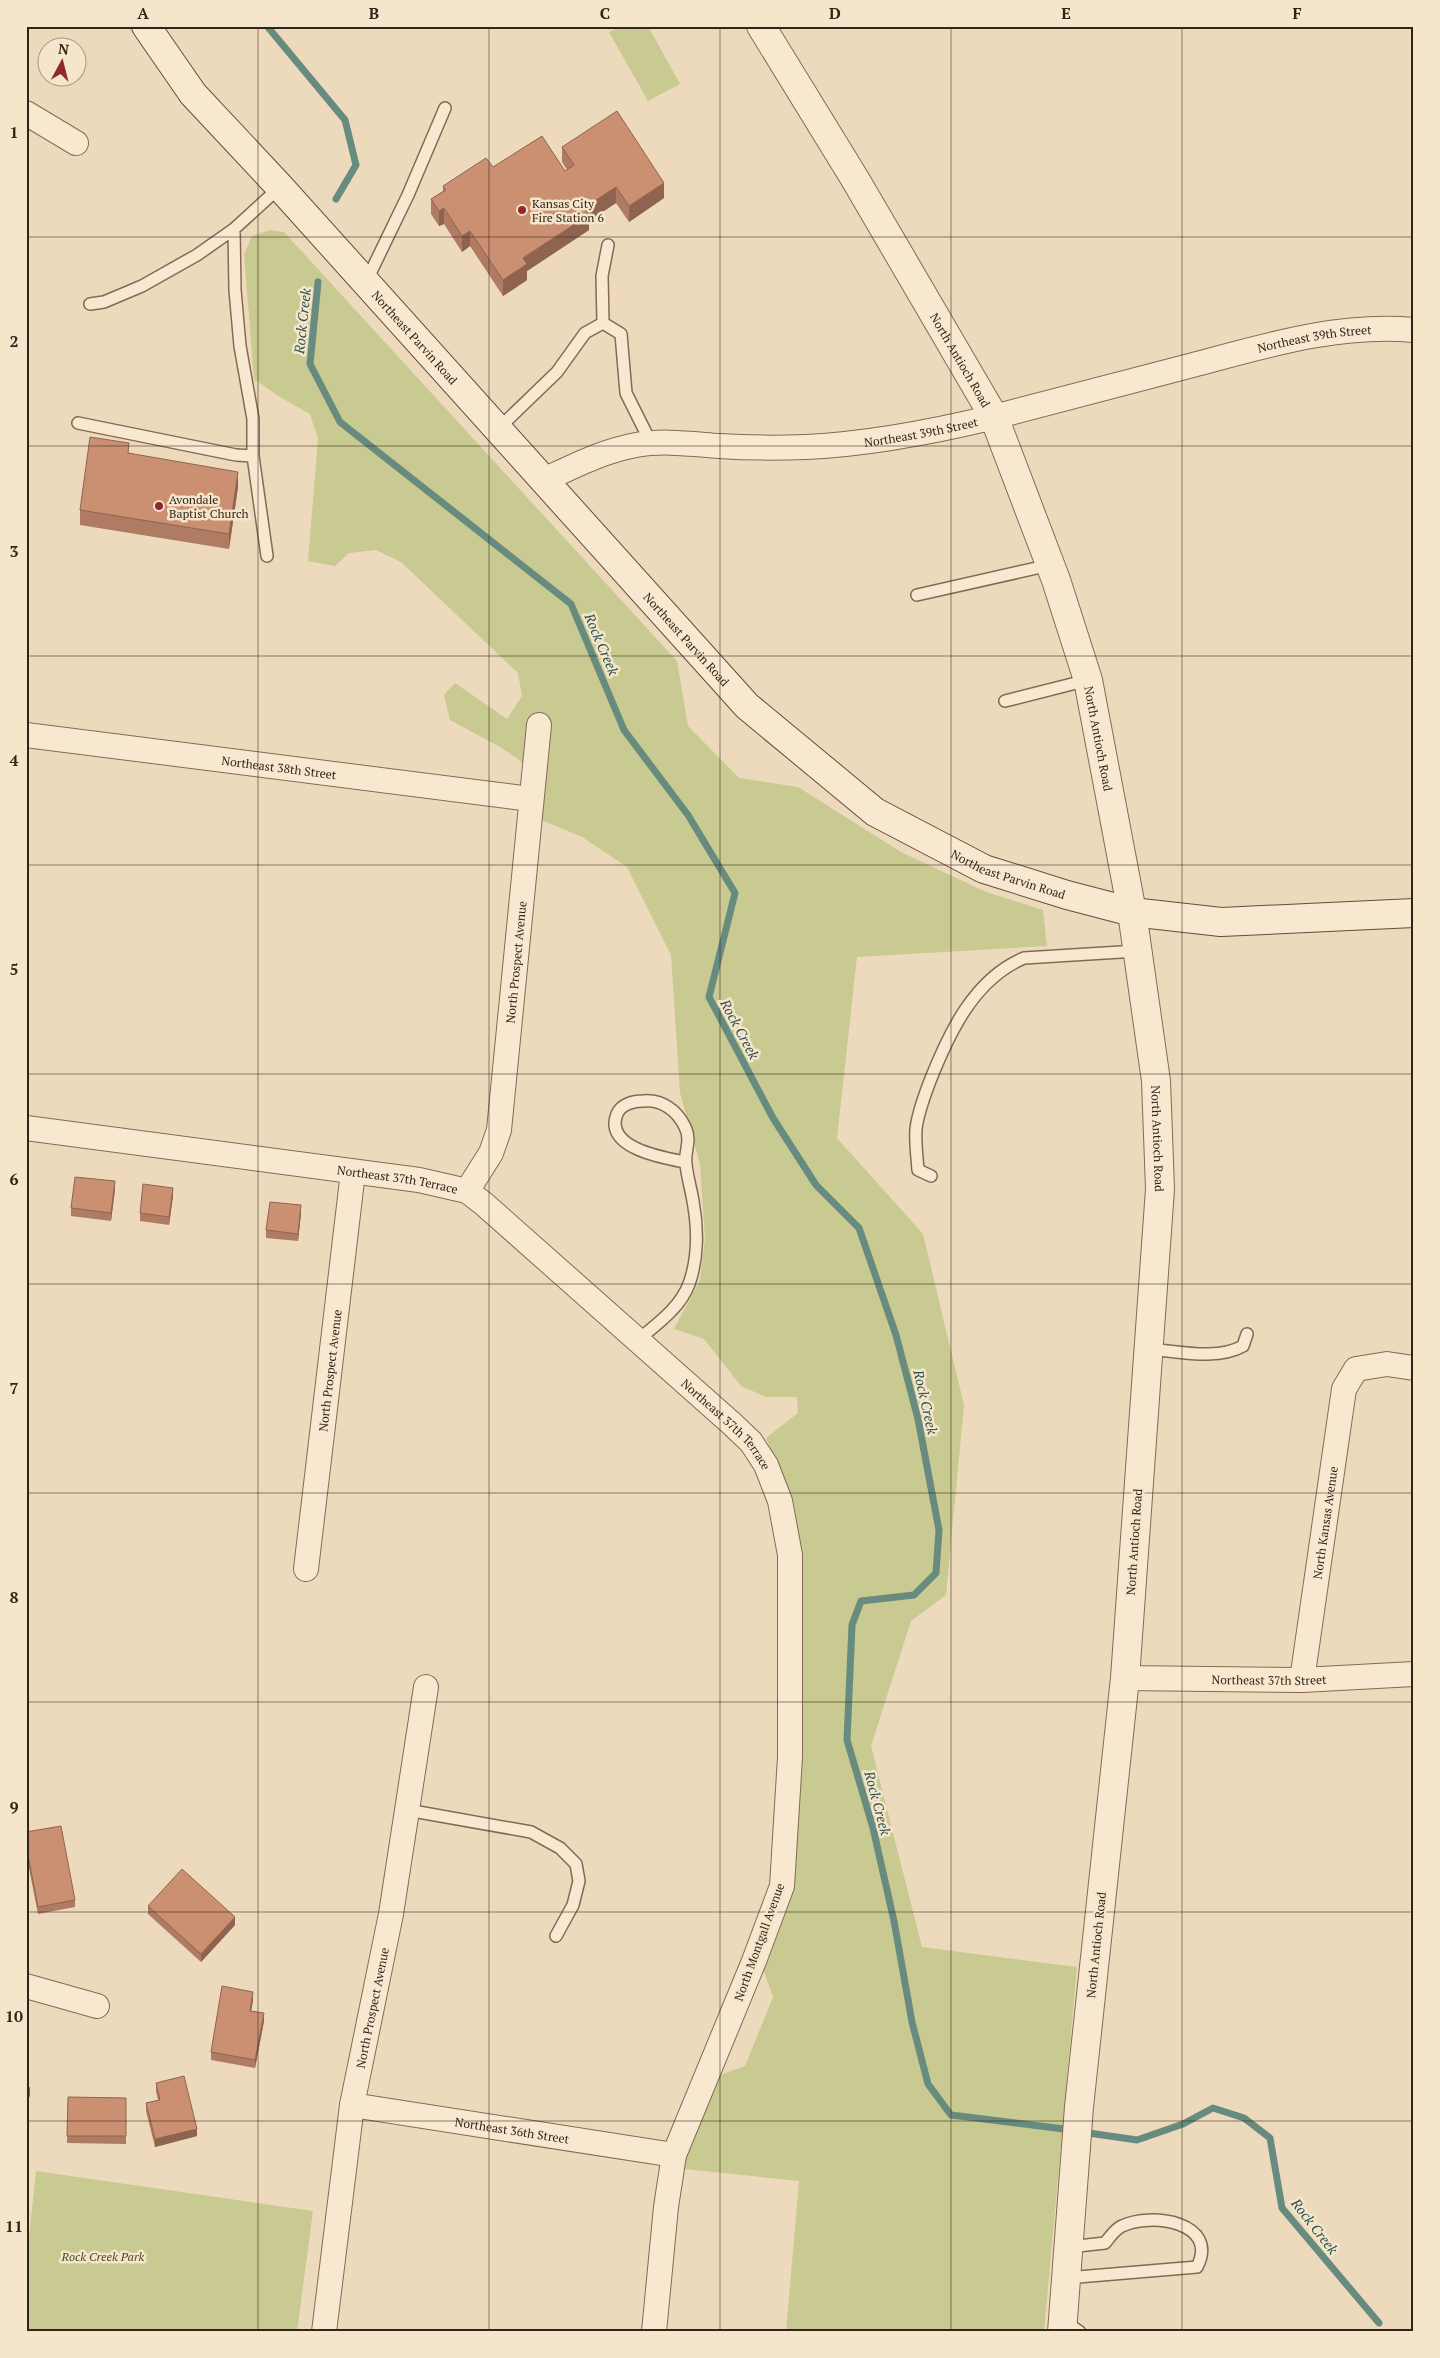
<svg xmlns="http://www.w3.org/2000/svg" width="1440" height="2358" viewBox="0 0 1440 2358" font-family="'PT Serif',serif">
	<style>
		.green { fill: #c8ca91 }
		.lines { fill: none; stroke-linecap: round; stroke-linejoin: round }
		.stream { stroke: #688b7f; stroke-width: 7 }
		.service-casing { stroke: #846a56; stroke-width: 14 }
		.minor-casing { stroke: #846a56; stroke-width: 26 }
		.tertiary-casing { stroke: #846a56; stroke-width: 30 }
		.secondary-casing { stroke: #654c3a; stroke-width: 30 }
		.service { stroke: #f8e8cf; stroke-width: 11 }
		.minor { stroke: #f8e8cf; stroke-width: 24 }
		.tertiary { stroke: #f8e8cf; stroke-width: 28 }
		.secondary { stroke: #f8e8cf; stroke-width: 28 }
		.wall { fill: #af7b62 }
		.shaded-wall { fill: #8e6450 }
		.building { fill: #cb8f72; stroke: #8e6450 }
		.grid { fill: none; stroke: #33241b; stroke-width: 1; stroke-opacity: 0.55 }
		.poi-dot { fill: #922731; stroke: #f4e5cb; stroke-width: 2 }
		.labels { text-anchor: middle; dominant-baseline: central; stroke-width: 5; stroke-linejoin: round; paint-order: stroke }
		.poi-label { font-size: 12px; fill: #33241b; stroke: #f4e5cb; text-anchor: start }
		.street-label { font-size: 12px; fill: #33241b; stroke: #f4e5cb }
		.park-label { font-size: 12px; font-style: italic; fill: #484f22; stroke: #f4e5cb }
		.water-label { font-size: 14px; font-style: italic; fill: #2a534d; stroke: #f4e5cb }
		.neatline { fill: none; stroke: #33241b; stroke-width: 2 }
		.grid-label { font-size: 16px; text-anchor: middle; font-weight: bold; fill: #33241b }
	</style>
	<rect width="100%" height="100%" fill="#eddabc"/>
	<path class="green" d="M621,26H648L680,84L648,101L609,32Z
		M270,230L284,232L677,661L688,726L739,778L798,787L901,852L986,892L1043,910L1047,946L857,957L837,1138L923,1234L964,1405L946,1595L911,1621L871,1746L922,1947L1077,1967L1044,2332H786L799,2181L684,2169L687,2145L720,2075L745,2066L773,1997L763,1969L801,1553L792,1497L766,1438L798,1413L797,1397H766L741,1386L704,1339L674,1329L700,1280L705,1239L700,1164L680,1093L671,955L627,867L582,837L539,819L541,775L500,747L450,720L444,695L455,683L507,719L522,696L518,673L401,562L376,550L349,553L335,566L308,561L318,439L310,414L280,397L254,379L244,254L252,236Z
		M36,2171L313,2211L297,2332H26V2265Z"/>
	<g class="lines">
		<path class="stream" d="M267,26L345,120L356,165L336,199
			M318,282L310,364L340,422L571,604L624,730L688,815L735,893L709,997L773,1118L816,1185L859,1228L896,1335L918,1419L939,1530L936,1573L914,1595L861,1601L852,1625L847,1740L873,1828L894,1921L912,2022L928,2084L951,2115L1072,2130
			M1082,2132L1137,2140L1183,2124L1213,2108L1244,2118L1270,2138L1282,2208L1379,2323"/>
		<defs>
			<path id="service" d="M366,282L408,195L445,108
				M90,304L104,302L142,286L197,255L234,229L280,187
				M603,323L602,276L608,245
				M78,423L236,455L253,456V419L240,346L235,290L234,229
				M498,429L557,372L585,333L603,323L621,334L626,393L651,443
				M253,456L267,556
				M917,595L1050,565
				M1005,701L1088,680
				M931,1176L918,1170C917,1157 915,1142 916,1129C918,1112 924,1097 930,1081C949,1033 974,979 1024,958L1137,951
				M638,1340C657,1324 680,1308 689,1284C698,1259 698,1228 693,1201C691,1189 687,1176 686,1164C684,1151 692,1141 685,1127C677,1110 661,1099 643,1101C634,1101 621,1104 617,1114C603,1148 664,1158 685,1162
				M1148,1349C1178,1351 1216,1361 1243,1346L1247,1334
				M407,1810L531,1832L560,1848L576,1864L579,1881L573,1905L556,1936
				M1066,2278L1197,2267C1220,2222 1151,2212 1122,2226C1115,2229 1110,2237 1105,2243L1069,2247
				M1064,2321L1080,2332"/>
			<g id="minor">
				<path d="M26,113L76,143"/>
				<path id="s1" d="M544,480C574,466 603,451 636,445C663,440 692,444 719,446C748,448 777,448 806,447C870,444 932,432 994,417C1060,400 1126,382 1193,365C1265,346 1338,323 1414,330"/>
				<path id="s2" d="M26,735L531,799"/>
				<path id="s3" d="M26,1128L419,1180L467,1191L484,1204L731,1423L751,1442L766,1465L780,1501L790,1555V1757L784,1854L782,1886L754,1961L674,2155L666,2207L654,2332"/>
				<path id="s4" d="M467,1191L491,1153L499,1130L539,725"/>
				<path id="s5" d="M306,1569L353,1172"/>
				<path id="s6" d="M1125,1678L1302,1680L1414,1674"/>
				<path id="s7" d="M1302,1680L1344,1389L1356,1369L1387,1364L1414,1368"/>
				<path d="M26,1986L97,2006"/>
				<path id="s8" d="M352,2105L674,2155"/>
				<path id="s9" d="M324,2332L352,2105L391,1914L426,1687"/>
			</g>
			<g id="tertiary">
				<path id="s10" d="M761,26L855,179L994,417L1056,580L1088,680L1132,912L1156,1081L1160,1189L1125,1678L1079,2107L1062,2332"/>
			</g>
			<g id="secondary">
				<path id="s11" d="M146,26L193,94L280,187L747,706L875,812L984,869L1067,895L1132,912L1221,922L1414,913"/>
			</g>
		</defs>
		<use href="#service" class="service-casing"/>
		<use href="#minor" class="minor-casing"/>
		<use href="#tertiary" class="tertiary-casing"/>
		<use href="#secondary" class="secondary-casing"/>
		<use href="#service" class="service"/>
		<use href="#minor" class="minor"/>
		<use href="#tertiary" class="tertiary"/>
		<use href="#secondary" class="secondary"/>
	</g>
	<path class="wall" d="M562,147L664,198L629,222L616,203L589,221V230L527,271V280L503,296L470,246L462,252L444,224L439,226L431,214V199L443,191V186L565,171L567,170L562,162Z
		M129,453L238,487L229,549L80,525V510Z
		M115,1189L111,1221L71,1216V1208Z
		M173,1196L169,1225L140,1221V1213Z
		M301,1213L298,1241L266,1238V1230Z
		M26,1832L75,1900V1907L38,1914L26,1853Z
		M148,1906L235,1925L201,1962L148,1914Z
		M253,2000L251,2011L264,2021L255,2068L211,2060V2052Z
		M156,2083L197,2136L155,2147L146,2111V2103L158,2100L156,2091Z
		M68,2097L126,2098V2144L67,2143Z"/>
	<path class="shaded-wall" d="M664,183V198L629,222V206Z
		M616,187V203L589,221V230L527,271V280L503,296V280L523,258L584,208Z
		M444,208V224L439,226V211Z
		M470,231V246L462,252V236Z
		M238,472V487L229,549V534Z
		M115,1181V1189L111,1221V1213Z
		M173,1188V1196L169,1225V1217Z
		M301,1205V1213L298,1241V1234Z
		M235,1917V1925L201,1962V1954Z
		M253,1992V2000L250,2019V2011Z
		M264,2013V2021L255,2068V2060Z
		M30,2088V2096L26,2103V2095Z
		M197,2129V2136L155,2147V2139Z"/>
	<path class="building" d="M617,111L664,183L629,206L616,187L584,208L589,215L523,258L527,264L503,280L470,231L462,236L444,208L439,211L431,199L446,190L443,186L486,158L493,167L542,136L565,171L574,165L562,147Z
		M90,437L129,443L128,453L238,472L229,534L80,510Z
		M75,1177L115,1181L111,1213L71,1208Z
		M143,1184L173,1188L169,1217L140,1213Z
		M270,1202L301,1205L298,1234L266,1230Z
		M61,1826L75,1900L38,1907L26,1845V1832Z
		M182,1869L235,1917L201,1954L148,1906Z
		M222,1986L253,1992L250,2011L264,2013L255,2060L211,2052Z
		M184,2076L197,2129L155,2139L146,2103L160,2100L156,2083Z
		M26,2086L30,2088L26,2095Z
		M68,2097L126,2098V2136H67Z"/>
	<path class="grid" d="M258,26V2332M489,26V2332M720,26V2332M951,26V2332M1182,26V2332M26,237H1414M26,446H1414M26,656H1414M26,865H1414M26,1074H1414M26,1284H1414M26,1493H1414M26,1702H1414M26,1912H1414M26,2121H1414"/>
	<g class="poi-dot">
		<circle cx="522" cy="210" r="5"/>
		<circle cx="159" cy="506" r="5"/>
	</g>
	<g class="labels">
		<g class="poi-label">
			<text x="532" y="203">Kansas City<tspan x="532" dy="14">Fire Station 6</tspan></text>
			<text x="169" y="499">Avondale<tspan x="169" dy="14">Baptist Church</tspan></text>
		</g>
		<g class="street-label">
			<text stroke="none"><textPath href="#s11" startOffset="412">Northeast Parvin Road</textPath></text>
			<text stroke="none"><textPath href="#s1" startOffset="790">Northeast 39th Street</textPath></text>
			<text stroke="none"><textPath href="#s10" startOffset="389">North Antioch Road</textPath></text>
			<text stroke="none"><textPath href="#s1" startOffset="385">Northeast 39th Street</textPath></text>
			<text stroke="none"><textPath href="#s11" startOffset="818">Northeast Parvin Road</textPath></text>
			<text stroke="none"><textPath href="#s10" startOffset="794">North Antioch Road</textPath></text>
			<text stroke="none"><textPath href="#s2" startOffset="255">Northeast 38th Street</textPath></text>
			<text stroke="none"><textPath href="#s11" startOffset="1222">Northeast Parvin Road</textPath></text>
			<text stroke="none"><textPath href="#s4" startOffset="238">North Prospect Avenue</textPath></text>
			<text stroke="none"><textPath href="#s10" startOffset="1199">North Antioch Road</textPath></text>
			<text stroke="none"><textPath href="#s3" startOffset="375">Northeast 37th Terrace</textPath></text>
			<text stroke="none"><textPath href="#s5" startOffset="200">North Prospect Avenue</textPath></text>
			<text stroke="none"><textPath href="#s3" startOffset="795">Northeast 37th Terrace</textPath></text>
			<text stroke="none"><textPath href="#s7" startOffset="159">North Kansas Avenue</textPath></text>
			<text transform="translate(1134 1542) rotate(-86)">North Antioch Road</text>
			<text stroke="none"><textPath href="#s6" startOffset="144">Northeast 37th Street</textPath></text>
			<text transform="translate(759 1942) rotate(-70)">North Montgall Avenue</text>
			<text transform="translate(1096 1945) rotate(-84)">North Antioch Road</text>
			<text stroke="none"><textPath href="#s9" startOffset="328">North Prospect Avenue</textPath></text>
			<text stroke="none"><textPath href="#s8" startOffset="162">Northeast 36th Street</textPath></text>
		</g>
		<g class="park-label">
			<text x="103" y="2256">Rock Creek Park</text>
		</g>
		<g class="water-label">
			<text transform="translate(302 321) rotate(-84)">Rock Creek</text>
			<text transform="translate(602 644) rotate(67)">Rock Creek</text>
			<text transform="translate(740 1029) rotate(62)">Rock Creek</text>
			<text transform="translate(926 1402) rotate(77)">Rock Creek</text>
			<text transform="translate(878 1803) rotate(75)">Rock Creek</text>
			<text transform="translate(1315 2226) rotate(52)">Rock Creek</text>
		</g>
	</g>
	<rect width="1440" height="2358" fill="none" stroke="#f4e5cb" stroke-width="55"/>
	<g transform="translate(62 62) rotate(7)"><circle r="24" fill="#f4e5cb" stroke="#a79885"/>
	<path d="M0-4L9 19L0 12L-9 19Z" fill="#922731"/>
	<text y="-8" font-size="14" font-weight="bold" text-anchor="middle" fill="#33241b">N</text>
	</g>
	<rect x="28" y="28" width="1384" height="2302" class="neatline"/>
	<g class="grid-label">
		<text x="143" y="19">A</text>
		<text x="374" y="19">B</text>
		<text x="605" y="19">C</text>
		<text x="835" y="19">D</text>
		<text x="1066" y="19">E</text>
		<text x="1297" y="19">F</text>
		<text x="14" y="138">1</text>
		<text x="14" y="347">2</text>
		<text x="14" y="557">3</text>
		<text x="14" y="766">4</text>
		<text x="14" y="975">5</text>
		<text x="14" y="1185">6</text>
		<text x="14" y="1394">7</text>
		<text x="14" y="1603">8</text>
		<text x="14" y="1813">9</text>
		<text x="14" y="2022">10</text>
		<text x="14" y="2232">11</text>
	</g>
</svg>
